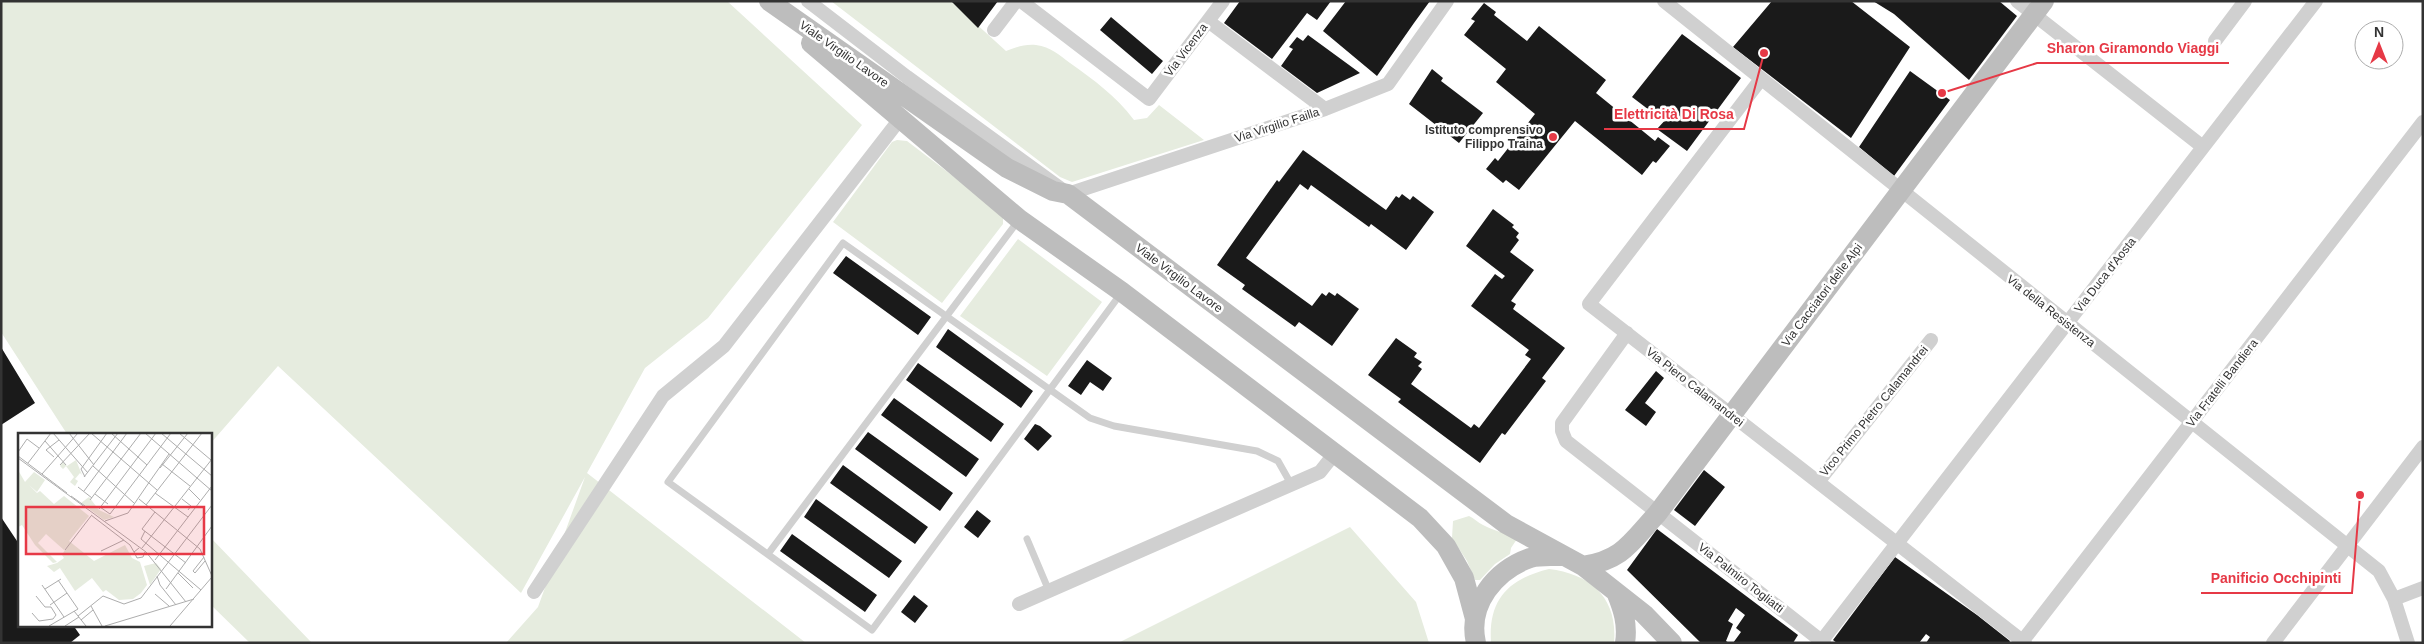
<svg xmlns="http://www.w3.org/2000/svg" width="2424" height="644" viewBox="0 0 2424 644" font-family="Helvetica,sans-serif">
	<style>
		.green { fill: #e6ecdf }
		.building { fill: #1a1a1a }
		.lines { fill: none; stroke-linecap: round; stroke-linejoin: round }
		.lane { stroke: #d0d0d0; stroke-width: 7 }
		.street { stroke: #d0d0d0; stroke-width: 14 }
		.secondary { stroke: #bdbdbd; stroke-width: 20 }
		.poi-dot { fill: #e63946; stroke: #fff; stroke-width: 2 }
		.labels { text-anchor: middle; dominant-baseline: central; stroke-width: 5; stroke-linejoin: round; paint-order: stroke }
		.street-label { font-size: 12px; fill: #333; stroke: #fff }
		.poi-label { font-size: 12px; font-weight: bold; fill: #333; stroke: #fff; text-anchor: end }
		.inset-road { fill: none; stroke: #adadad; stroke-width: 1 }
		.view { fill: #e63946; fill-opacity: 0.15; stroke: #e63946; stroke-width: 2.5 }
		.inset-edge { fill: none; stroke: #333; stroke-width: 2.5 }
		.leader { fill: none; stroke: #e63946; stroke-width: 2 }
		.callout-dot { fill: #e63946; stroke: #fff; stroke-width: 2 }
		.callout-label { font-size: 14px; text-anchor: middle; font-weight: bold; fill: #e63946; stroke: #fff; stroke-width: 5; stroke-linejoin: round; paint-order: stroke }
	</style>
	<rect width="100%" height="100%" fill="#fff"/>
	<path class="green" d="M1,1H727L862,125L708,318L645,368L587,473L806,643H506L538,607L585,477L521,593L278,366L210,444V434H67L1,332Z
		M831,1H951L1006,51C1016,47 1025,44 1036,45C1051,47 1059,55 1070,63C1095,81 1115,95 1134,120L1147,118L1159,105L1204,140L1072,182L1060,177Z
		M897,140L907,141L1000,212L1003,217V224L942,303L833,222L892,142Z
		M1018,239L1102,302L1047,376L960,316Z
		M1469,516C1474,518 1478,523 1483,525C1494,531 1504,532 1517,539L1511,548L1510,554L1495,564L1480,580H1475L1467,561L1452,538L1453,521Z
		M1350,527L1416,602L1429,643H1118Z
		M210,537L312,643H250L210,604Z
		M1549,569C1591,574 1618,598 1614,643H1491C1488,600 1508,579 1549,569Z"/>
	<path class="building" d="M951,1H998L978,28Z
		M1240,1H1331L1317,20L1307,13L1272,59L1224,23Z
		M1346,1H1430L1414,23L1409,20L1414,23L1377,76L1323,31Z
		M1772,1H1851L1910,47L1851,138L1733,47Z
		M1873,1H1999L2017,16L1969,80L1894,14Z
		M1484,3L1496,12L1494,15L1527,41L1539,26L1606,80L1596,93L1655,141L1658,137L1670,146L1656,163L1653,161L1642,175L1575,121L1519,190L1506,180L1503,183L1486,169L1495,158L1498,161L1535,114L1496,82L1506,69L1464,35L1475,21L1471,19Z
		M1111,17L1163,61L1152,74L1100,30Z
		M1682,34L1741,78L1687,151L1657,129L1668,117L1653,113L1632,97Z
		M1308,35L1360,73L1317,93L1281,66L1293,49L1289,47L1297,37L1303,41Z
		M1432,69L1443,78L1441,81L1483,113L1459,143L1409,104Z
		M1910,71L1950,100L1894,176L1859,147Z
		M1303,150L1386,210L1396,196L1399,198L1402,194L1410,200L1413,196L1434,212L1406,250L1371,224L1369,227L1311,185L1308,190L1300,184L1246,258L1312,306L1322,293L1326,296L1329,292L1335,296L1337,293L1359,309L1332,346L1299,322L1295,327L1242,289L1245,285L1217,265L1277,180L1279,182Z
		M1493,209L1514,225L1512,227L1519,233L1516,237L1519,240L1510,252L1534,270L1511,301L1516,304L1513,309L1565,348L1542,378L1546,381L1505,435L1502,433L1480,463L1398,402L1401,399L1368,375L1396,338L1417,353L1414,357L1422,362L1418,366L1422,369L1411,384L1471,428L1474,424L1479,428L1531,359L1525,355L1529,350L1471,306L1495,274L1502,279L1505,276L1466,246Z
		M846,256L931,317L918,335L833,273Z
		M948,329L1033,391L1021,408L936,347Z
		M1,347L35,403L1,425Z
		M1087,360L1112,378L1103,391L1090,382L1081,395L1068,386Z
		M918,363L1004,424L991,442L906,380Z
		M1656,371L1664,378L1645,403L1656,412L1646,426L1625,410Z
		M894,398L979,459L966,477L881,415Z
		M1035,424L1040,426L1052,436L1038,451L1024,439Z
		M868,432L953,493L940,511L855,449Z
		M843,465L928,527L915,544L830,483Z
		M1704,470L1725,487L1695,526L1674,510Z
		M816,499L902,561L889,578L804,517Z
		M977,510L991,521L978,538L964,527Z
		M1,517L19,544V625H73L80,635L70,643H1Z
		M1657,529L1798,635L1793,643H1733L1741,632L1736,628L1745,615L1736,608L1728,621L1733,624L1726,641L1729,643H1701L1627,570Z
		M792,534L877,595L865,612L780,551Z
		M1895,557L1977,615L2010,641L2009,643H1926L1930,637L1926,634L1919,643H1837L1833,640Z
		M914,595L928,606L915,623L901,612Z"/>
	<g class="lines">
		<path class="lane" d="M1122,292L872,630L668,482L843,243L1090,418L1114,426L1257,451L1278,461L1291,484
			M1027,539L1049,591
			M768,554L1018,221"/>
		<path class="street" d="M808,1L907,77L1068,194L1325,109L1388,84L1447,1
			M1021,1L1149,99L1223,1
			M1664,1L2379,571L2394,599L2408,643
			M2017,1L2203,147
			M1208,21L1325,109
			M994,30L1016,1
			M2215,41L2245,1
			M1761,79L1589,304L2025,643
			M1627,333L1562,423V431L1566,441L1824,643
			M1818,482L1931,340
			M534,592L663,396L724,346L900,119
			M2394,599L2423,588
			M1019,604L1320,472L1335,453
			M1820,643L2316,1
			M2021,643L2423,122
			M2273,643L2423,447"/>
		<path class="secondary" d="M769,1L1007,168L1053,191L1068,194L1506,524L1583,566L1644,614L1672,643
			M811,43L1019,219L1122,292L1420,518L1446,546L1464,578L1475,619
			M1583,566C1623,560 1631,542 1657,514L2044,1
			M1616,592C1623,609 1628,624 1625,643
			M1476,643C1467,604 1496,570 1530,558C1539,555 1552,556 1561,556"/>
	</g>
	<circle class="poi-dot" cx="1553" cy="137" r="5"/>
	<g class="labels">
		<g class="street-label">
			<text transform="translate(1186 50) rotate(-53)">Via Vicenza</text>
			<text transform="translate(844 54) rotate(35)">Viale Virgilio Lavore</text>
			<text transform="translate(1277 125) rotate(-18)">Via Virgilio Failla</text>
			<text transform="translate(2105 275) rotate(-52)">Via Duca d'Aosta</text>
			<text transform="translate(1179 278) rotate(37)">Viale Virgilio Lavore</text>
			<text transform="translate(1822 295) rotate(-53)">Via Cacciatori delle Alpi</text>
			<text transform="translate(2051 311) rotate(38)">Via della Resistenza</text>
			<text transform="translate(2222 383) rotate(-52)">Via Fratelli Bandiera</text>
			<text transform="translate(1695 387) rotate(38)">Via Piero Calamandrei</text>
			<text transform="translate(1874 411) rotate(-51)">Vico Primo Pietro Calamandrei</text>
			<text transform="translate(1741 578) rotate(38)">Via Palmiro Togliatti</text>
		</g>
		<g class="poi-label">
			<text x="1543" y="130">Istituto comprensivo<tspan x="1543" dy="14">Filippo Traina</tspan></text>
		</g>
	</g>
	<g transform="translate(18 433)">
		<rect width="194" height="194" fill="#fff"/>
		<path d="M58,27L64,42L62,40L57,46L60,48L57,53L52,49L56,44L48,33L45,36L42,33L45,29L49,33ZM0,37L7,49L16,39L27,47L19,59L11,52L19,60L22,58L36,71L46,63L71,83L51,108L76,128L107,112L114,125L122,129L129,152L123,160L115,166L101,167L88,157L85,159L74,145L57,158L42,135L36,139L29,133L39,130L46,125L44,122L49,113L46,117L28,101L20,110L39,129L35,130L17,112L4,92L0,94ZM71,64L81,77L96,84L86,87L63,70ZM138,130L143,136L132,152L126,133Z" fill="#e6ecdf"/>
		<path class="inset-road" d="M35,0L70,40M51,0L76,32M73,0L139,57M93,0L129,32M127,0L194,58M143,0L194,43M161,0L193,27M27,8L48,32M0,19L9,6L21,15M0,23L49,60M36,24L28,17L41,7M0,25L128,119L168,169M10,30L33,0M144,31L172,53M42,32L72,0M75,33L116,70M142,35L170,0M24,41L60,0M66,44L100,0M67,44L63,36L89,0M132,48L151,21M60,54L74,65M171,56L182,67M66,58L109,0M137,60L170,84M77,61L90,71M53,63L67,73M121,66L182,116L194,143M164,66L173,73L170,77M72,67L123,0M128,72L184,0M82,74L92,81L153,0M81,76L138,0M137,79L124,96L168,130M73,82L112,112L116,119M87,88L110,80L132,48M127,98L123,106L183,157M121,115L116,119L119,125L125,124L127,119M124,115L194,26M47,117L73,83M83,118L106,107M186,124L175,138L177,140L187,128M137,127L194,53M160,140L175,155M139,143L142,152L158,172M24,152L46,184M27,156L43,146M148,156L194,93M137,161L151,173M18,163L27,174H33L38,182L35,186M32,172L49,160M73,173L84,193M56,178L68,193M14,180L21,188L35,186M60,183L85,163L106,171L123,165L194,72M63,187L75,177M31,193L60,176L40,147M47,193L61,184M87,193L176,166M152,193L194,144"/>
		<path class="view" d="M8,74H186V121H8Z"/>
		<rect width="194" height="194" class="inset-edge"/>
	</g>
	<path class="leader" d="M1942 93L2037 63H2229M1764 53L1744 129H1604M2360 495L2352 593H2201"/>
	<g class="callout-dot">
		<circle cx="1942" cy="93" r="5"/>
		<circle cx="1764" cy="53" r="5"/>
		<circle cx="2360" cy="495" r="5"/>
	</g>
	<g class="callout-label">
		<text x="2133" y="53">Sharon Giramondo Viaggi</text>
		<text x="1674" y="119">Elettricità Di Rosa</text>
		<text x="2276" y="583">Panificio Occhipinti</text>
	</g>
	<rect width="2424" height="644" fill="none" stroke="#333333" stroke-width="5"/>
	<g transform="translate(2379 45)"><circle r="24" fill="#ffffff" stroke="#adadad"/>
	<path d="M0-4L9 19L0 12L-9 19Z" fill="#e63946"/>
	<text y="-8" font-size="14" font-weight="bold" text-anchor="middle" fill="#333333">N</text>
	</g>
</svg>
